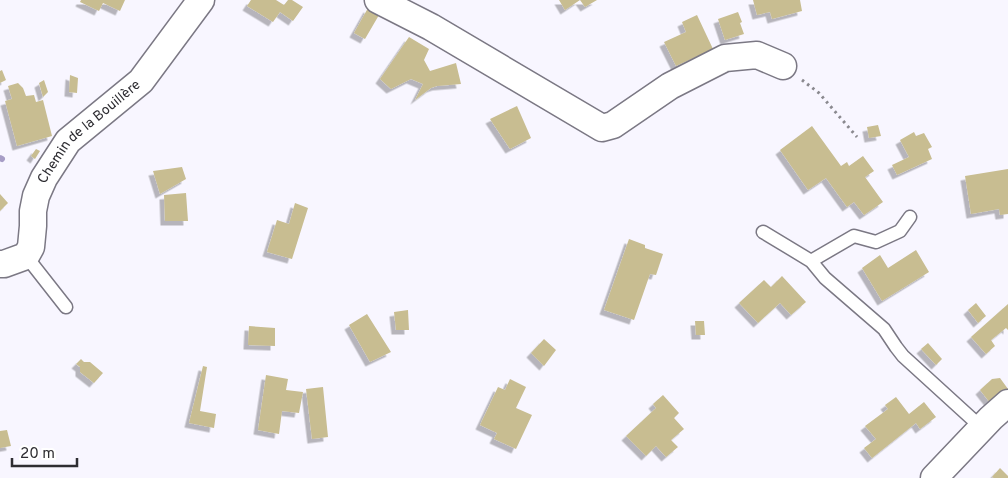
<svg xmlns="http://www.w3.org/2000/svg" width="1008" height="478" viewBox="0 0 1008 478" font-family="Overpass,sans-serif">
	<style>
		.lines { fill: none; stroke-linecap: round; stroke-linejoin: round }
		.stream { stroke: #a79dc6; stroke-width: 6 }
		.building { fill: #c8bd91; filter: url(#shadow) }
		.service-casing { stroke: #7b7884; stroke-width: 15 }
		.minor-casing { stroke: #7b7884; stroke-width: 29 }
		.path { stroke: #8a898f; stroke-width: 3; stroke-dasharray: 2.5 4; stroke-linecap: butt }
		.service { stroke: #fff; stroke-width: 12 }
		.minor { stroke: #fff; stroke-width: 26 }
		.labels { text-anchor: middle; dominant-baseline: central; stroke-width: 4.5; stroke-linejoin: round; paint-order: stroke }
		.street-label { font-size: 14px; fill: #2e2d32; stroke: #fff }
	</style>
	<defs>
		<filter id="shadow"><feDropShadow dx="-4.5" dy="4.5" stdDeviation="0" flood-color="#0004"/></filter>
	</defs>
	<rect width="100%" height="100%" fill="#f8f6ff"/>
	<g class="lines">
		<path class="stream" d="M0,158L2,159"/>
	</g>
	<path class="building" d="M81,0H125L120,11L103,3L99,11L80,2Z
		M251,0H276L284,5L288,0H292L303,7L293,21L280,12L273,22L247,6Z
		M559,0H597L585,7L580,0L565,10Z
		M753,0H800L802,11L772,19L770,12L757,15Z
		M368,8L379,15L365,39L354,33Z
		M738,12L742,22L740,23L744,34L725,40L718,19Z
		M697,15L713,49L676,66L664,42L686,32L682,22Z
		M409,37L429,49L424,60L430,71L456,63L461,84L437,86L431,88L415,100L423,84L411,79L391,89L380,79Z
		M2,70L6,80L0,83V71Z
		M70,75L78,78L77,93L69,92Z
		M44,80L48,92L43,97L39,83Z
		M18,83L23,88L26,96L34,95L36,102L43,100L52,136L17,146L5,101L12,99L8,86Z
		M517,106L531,138L510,149L490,119Z
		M878,125L881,136L869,138L867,127Z
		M812,126L841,166L847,162L849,166L863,156L874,171L865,177L883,202L864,215L854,202L847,207L826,178L808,190L780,150Z
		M914,132L916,136L924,133L932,147L928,149L932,159L897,175L892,165L909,157L900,140Z
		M36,149L40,151L35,159L31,156Z
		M182,167L186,179L160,194L153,171Z
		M1008,169V214L1000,215L999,209L971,214L965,176Z
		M186,193L188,221H165L164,195Z
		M0,194L8,203L0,211Z
		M295,203L308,208L292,259L267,252L277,220L289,224Z
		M629,239L645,245V248L663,254L656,275L650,274L634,320L604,310Z
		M916,250L929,272L882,301L862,268L880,255L888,268Z
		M782,276L806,302L791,315L780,303L758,323L739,303L764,280L771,287Z
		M976,303L986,316L978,323L968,310Z
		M1008,304V330L1006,328L991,340L995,346L986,354L971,337Z
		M408,310L409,330H396L394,312Z
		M367,314L391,352L370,362L349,325Z
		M695,321H704L705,335H696Z
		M249,326L275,328V346L248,345Z
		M544,339L556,350L544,366L531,353Z
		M928,343L942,359L936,365L921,349Z
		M81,359L84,362H90L103,373L94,383L80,372V367L76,364Z
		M203,366L207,367L200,411L216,414L214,428L189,423Z
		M266,375L288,379L286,390L303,392L299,413L282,411L279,434L258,430Z
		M1000,378L1008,389V391L991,404L980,390L992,379Z
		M510,379L526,387L516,408L532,415L516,449L494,439L497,433L480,425L498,387L505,390Z
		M323,387L328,437L312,439L306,389Z
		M663,395L679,413L674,418L684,429L671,440L678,447L666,457L656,446L646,456L626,436L656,408L653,404Z
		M896,397L909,414L924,402L936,417L920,429L916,423L872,458L864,448L876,439L865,426L888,409L885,405Z
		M7,430L11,446L0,448V431Z
		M1000,468L1008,476V478H994L992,477Z"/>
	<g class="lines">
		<defs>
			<path id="service" d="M763,232L811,261L825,278L884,329L896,347L903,356L982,428
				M26,256L66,307
				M811,261L854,236L876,242L900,231L910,217"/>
			<g id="minor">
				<path d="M378,0L431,27L602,128L613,125L670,86L725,58L757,55L783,66"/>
				<path id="s1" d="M0,264H4L26,256L31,247L33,226V211L36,196L44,178L68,141L141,81L201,0"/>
				<path d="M934,478L991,418L1008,403"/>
			</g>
		</defs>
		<use href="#service" class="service-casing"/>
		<use href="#minor" class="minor-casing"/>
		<path class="path" d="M802,80L819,93L857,137"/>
		<use href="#service" class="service"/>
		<use href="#minor" class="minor"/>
	</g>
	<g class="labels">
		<g class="street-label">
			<text stroke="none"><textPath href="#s1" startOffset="174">Chemin de la Bouillère</textPath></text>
		</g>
	</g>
	<path d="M12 458v8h65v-8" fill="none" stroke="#2e2d32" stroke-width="2.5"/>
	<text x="20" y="458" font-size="15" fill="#2e2d32" stroke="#ffffff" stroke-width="4" paint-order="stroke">20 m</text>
</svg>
